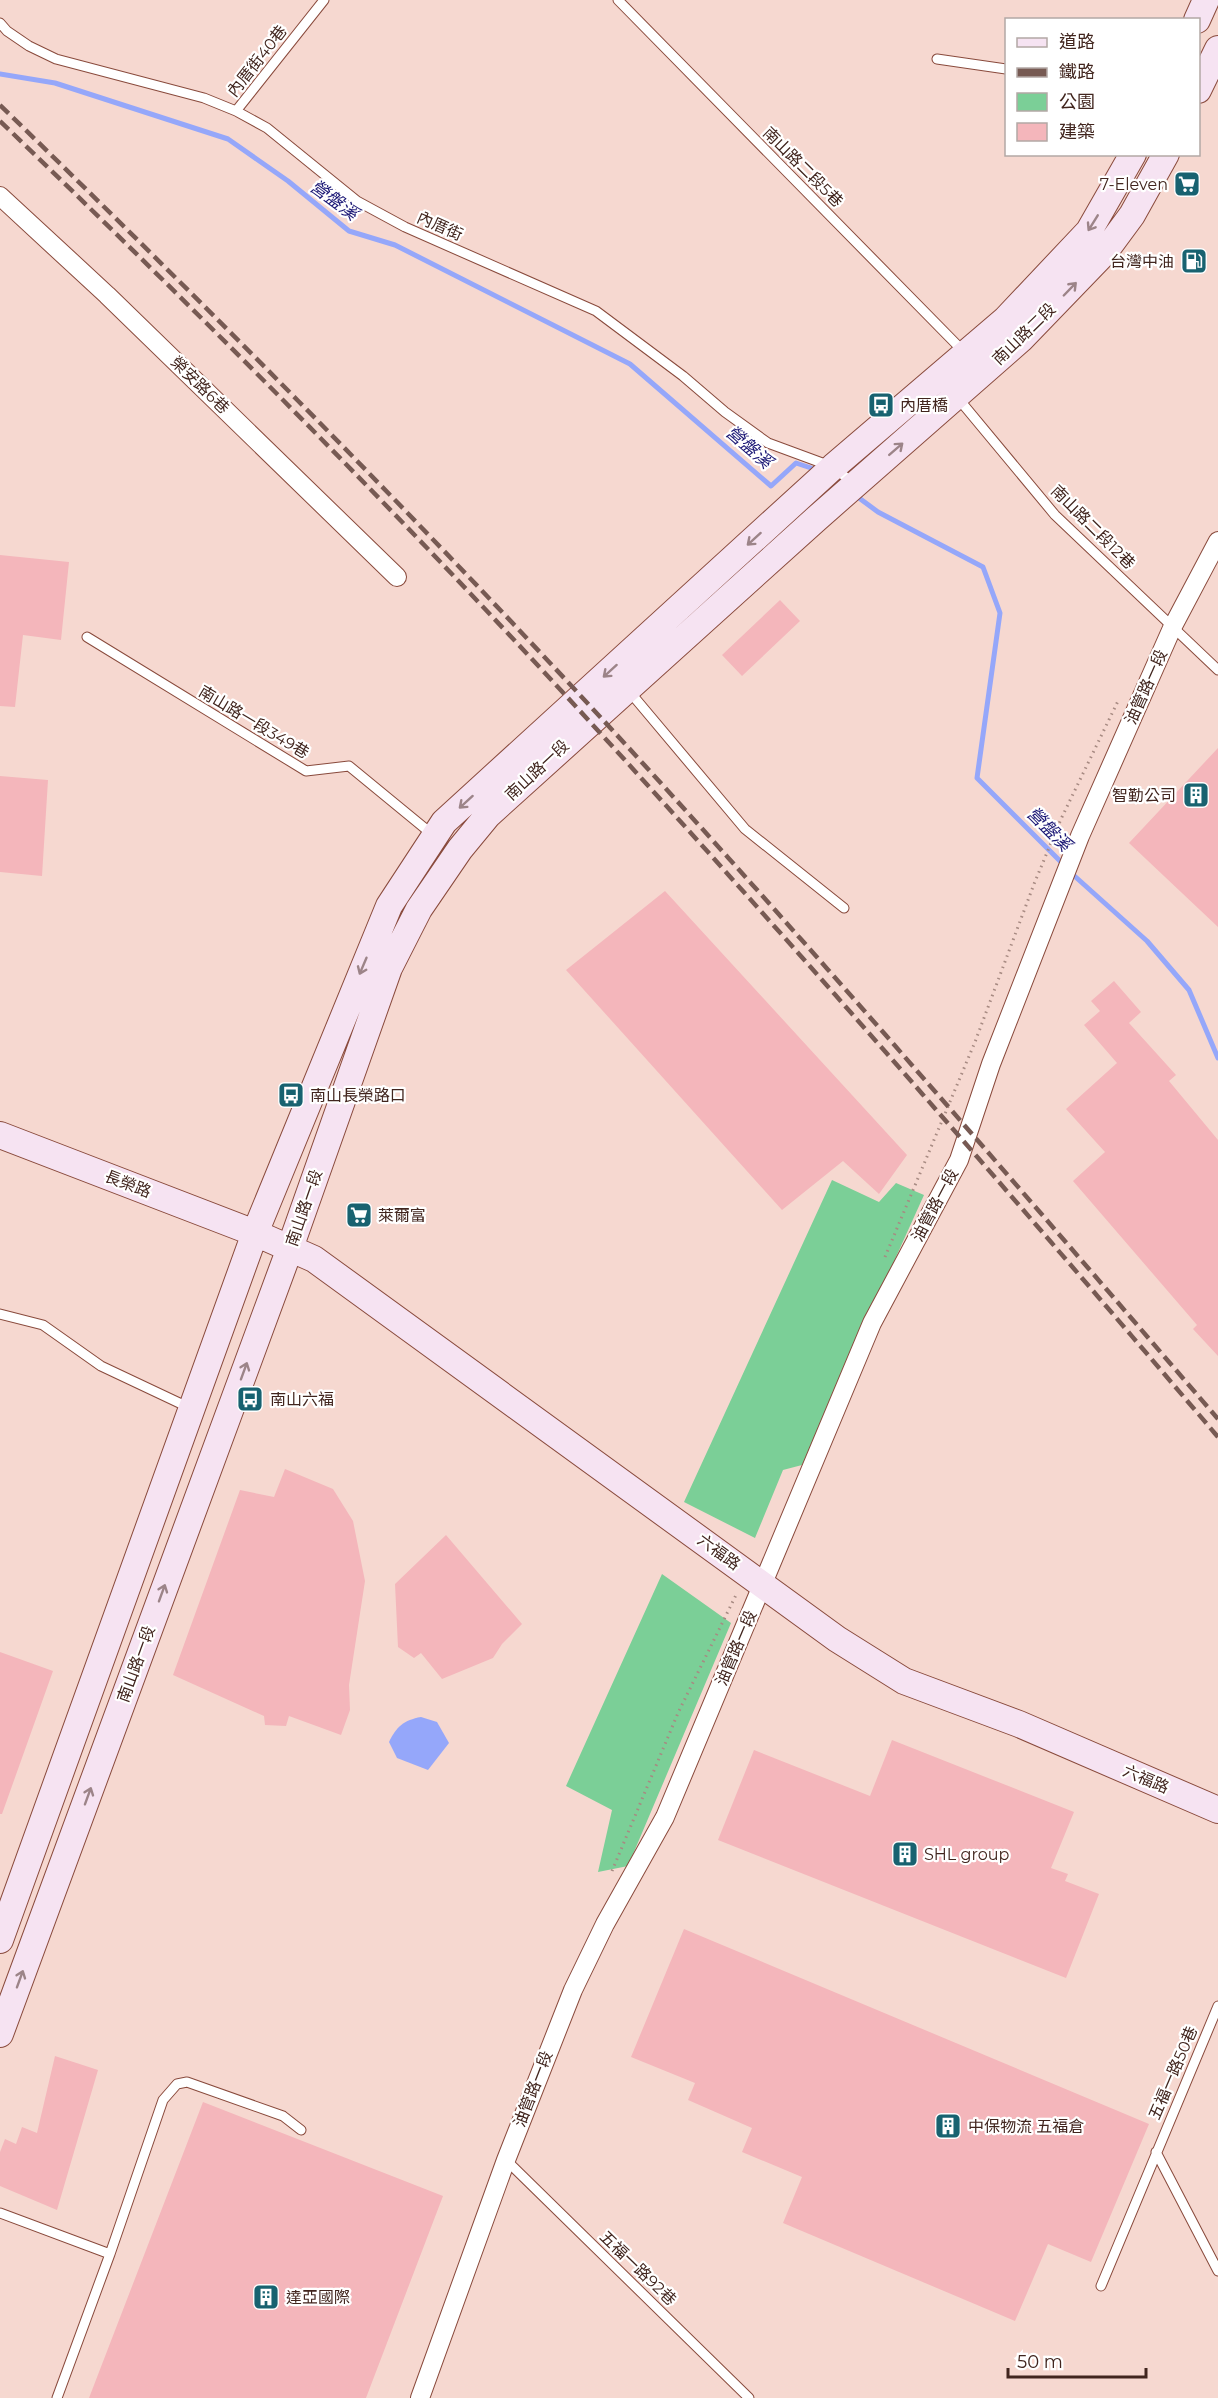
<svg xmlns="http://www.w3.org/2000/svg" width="1218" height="2398" viewBox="0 0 1218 2398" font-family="Montserrat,'Noto Sans TC',sans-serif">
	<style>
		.green { fill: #7bcf97 }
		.water { fill: #95a7fa }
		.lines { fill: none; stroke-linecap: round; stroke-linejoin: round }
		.stream { stroke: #95a7fa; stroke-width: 5 }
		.building { fill: #f4b6bb }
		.lane-casing { stroke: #894a3c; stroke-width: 11 }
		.street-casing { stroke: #894a3c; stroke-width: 20 }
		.secondary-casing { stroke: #894a3c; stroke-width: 28 }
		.path { stroke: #a78a82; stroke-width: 3; stroke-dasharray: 1.5 4.5; stroke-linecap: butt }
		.lane { stroke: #fff; stroke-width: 9 }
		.street { stroke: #fff; stroke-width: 18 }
		.secondary { stroke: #f6e3f2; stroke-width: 26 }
		.rail { stroke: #775a53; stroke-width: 4.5; stroke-dasharray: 12 6; stroke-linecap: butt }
		.oneway { stroke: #9c8488 }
		.labels { text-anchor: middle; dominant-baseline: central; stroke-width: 4.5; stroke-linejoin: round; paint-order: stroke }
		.street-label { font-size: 16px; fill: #41251e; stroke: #fff }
		.poi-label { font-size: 16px; fill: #41251e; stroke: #fff; text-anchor: start }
		.water-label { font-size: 18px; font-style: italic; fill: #1b1775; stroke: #fff }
	</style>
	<rect width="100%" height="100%" fill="#f6d8d0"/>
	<path class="green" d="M832,1180L879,1202L896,1183L924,1195L802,1465L783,1470L755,1538L684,1502Z
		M662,1574L731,1623L628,1866L598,1872L612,1810L566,1786Z"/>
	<path class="water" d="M421,1717L437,1722L449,1743L428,1770L397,1758L389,1742C396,1727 404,1720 421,1717Z"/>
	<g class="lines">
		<path class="stream" d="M0,74L55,83L228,139L288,181L349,231L395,245L630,364L771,486L796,463L817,470
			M855,495L878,512L983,567L1000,613L977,778L1064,865
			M1070,872L1147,941L1189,990L1218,1058"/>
	</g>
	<path class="building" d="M0,555L69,562L61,640L23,635L15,707L0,706Z
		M780,600L800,621L742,676L722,655Z
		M1218,748V927L1129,843Z
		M0,776L48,780L42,876L0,872Z
		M665,891L907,1155L879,1194L843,1161L782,1210L566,970Z
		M1114,981L1141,1012L1129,1023L1176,1075L1169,1081L1218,1140V1356L1193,1329L1197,1325L1073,1181L1105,1152L1066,1109L1117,1063L1084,1025L1100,1011L1091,1001Z
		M285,1469L333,1489L353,1521L365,1581L349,1685L350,1710L341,1735L289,1716L286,1726L265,1725L264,1716L173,1675L240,1490L274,1497Z
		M446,1535L522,1624L502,1644L493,1658L442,1679L421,1653L414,1658L398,1647L395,1584Z
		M0,1652L53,1671L2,1814H0Z
		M892,1740L1074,1812L1051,1868L1068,1874L1065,1881L1099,1894L1066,1978L718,1840L754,1750L870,1796Z
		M684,1929L1149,2124L1091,2262L1048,2244L1015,2321L783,2223L802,2177L742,2152L752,2128L688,2100L695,2083L631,2057Z
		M55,2056L98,2070L57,2210L0,2186V2152L5,2139L16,2144L22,2127L37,2133Z
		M203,2102L443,2196L366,2398H89Z"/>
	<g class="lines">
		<defs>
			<path id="lane" d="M618,0L964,352
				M0,23L7,31L29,46L56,59L204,98L236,111L267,128L357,201L405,227L596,311L683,376L725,412L768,443L833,467L853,483
				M937,59L1006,69
				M236,111L324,0
				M957,397L1055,515L1218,670
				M87,637L306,771L349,766L433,835
				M629,691L745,829L844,908
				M0,1314L43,1325L101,1366L190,1408
				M1156,2152L1218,2271
				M506,2160L749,2398
				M0,2213L110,2254L57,2398
				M110,2254L163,2100L177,2084L187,2082L283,2116L301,2130
				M1101,2286L1218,2006"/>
			<path id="street" d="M0,196L107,295L397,577
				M420,2398L506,2160L573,1990L605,1924L665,1817L872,1323L959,1160L991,1064L1080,836L1173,626L1218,541"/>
			<path id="secondary" d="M1197,20L1206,0
				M1198,90L1218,49
				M0,1135L255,1233L314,1259L837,1639L904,1681L1019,1724L1218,1810
				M0,1940L255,1233L389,906L444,822L833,467L1005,320L1089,231L1133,154
				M0,2034L290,1248L389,968L419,909L460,849L488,815L816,519L1021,339L1104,253L1132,215L1166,154"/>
		</defs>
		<use href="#lane" class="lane-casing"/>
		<use href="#street" class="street-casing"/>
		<use href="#secondary" class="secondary-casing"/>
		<path class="path" d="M885,1257L975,1042L1034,884L1061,819L1119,699
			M612,1871L678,1713L737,1593"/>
		<use href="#lane" class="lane"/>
		<use href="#street" class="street"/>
		<use href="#secondary" class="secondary"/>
		<path class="rail" d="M0,105C222,321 439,540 648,769C842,982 1030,1200 1218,1419
			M0,121C221,334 437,552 642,779C838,995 1029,1215 1218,1437"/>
	</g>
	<defs><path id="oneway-shaft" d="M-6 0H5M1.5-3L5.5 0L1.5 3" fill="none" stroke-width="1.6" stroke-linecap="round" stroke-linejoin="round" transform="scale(1.5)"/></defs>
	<g class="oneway">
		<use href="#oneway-shaft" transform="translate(1093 223) rotate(122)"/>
		<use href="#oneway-shaft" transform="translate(1070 289) rotate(-46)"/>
		<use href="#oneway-shaft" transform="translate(896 449) rotate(-41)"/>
		<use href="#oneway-shaft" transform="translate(754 539) rotate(138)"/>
		<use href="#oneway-shaft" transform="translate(610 671) rotate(138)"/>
		<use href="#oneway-shaft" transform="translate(466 802) rotate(138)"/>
		<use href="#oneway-shaft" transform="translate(363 966) rotate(113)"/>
		<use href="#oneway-shaft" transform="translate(244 1371) rotate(-70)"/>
		<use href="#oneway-shaft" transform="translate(162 1593) rotate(-70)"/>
		<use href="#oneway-shaft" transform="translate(88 1796) rotate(-70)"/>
		<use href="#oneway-shaft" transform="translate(20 1979) rotate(-70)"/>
	</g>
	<defs>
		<symbol id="supermarket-square" viewBox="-11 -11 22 22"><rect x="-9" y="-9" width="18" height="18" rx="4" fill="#186270" stroke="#fff"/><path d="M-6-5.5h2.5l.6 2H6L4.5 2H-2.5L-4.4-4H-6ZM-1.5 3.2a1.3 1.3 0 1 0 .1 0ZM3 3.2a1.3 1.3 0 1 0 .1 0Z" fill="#fff"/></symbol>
		<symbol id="fuel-square" viewBox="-11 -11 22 22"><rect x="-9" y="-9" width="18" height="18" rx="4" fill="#186270" stroke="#fff"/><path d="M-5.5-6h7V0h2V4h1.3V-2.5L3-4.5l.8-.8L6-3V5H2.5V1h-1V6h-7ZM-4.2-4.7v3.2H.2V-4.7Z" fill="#fff"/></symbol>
		<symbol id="bus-square" viewBox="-11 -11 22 22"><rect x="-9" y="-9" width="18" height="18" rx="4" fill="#186270" stroke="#fff"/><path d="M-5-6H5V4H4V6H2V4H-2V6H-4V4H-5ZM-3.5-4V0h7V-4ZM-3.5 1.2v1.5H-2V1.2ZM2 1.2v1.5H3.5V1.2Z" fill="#fff"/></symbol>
		<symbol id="building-square" viewBox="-11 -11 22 22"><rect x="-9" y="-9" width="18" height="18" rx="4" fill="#186270" stroke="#fff"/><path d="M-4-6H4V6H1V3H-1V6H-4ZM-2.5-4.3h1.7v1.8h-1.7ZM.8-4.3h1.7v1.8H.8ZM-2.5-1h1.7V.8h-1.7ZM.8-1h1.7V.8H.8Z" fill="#fff"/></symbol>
	</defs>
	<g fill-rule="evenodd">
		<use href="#supermarket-square" x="1172" y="169" width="30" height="30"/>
		<use href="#fuel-square" x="1179" y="246" width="30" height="30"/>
		<use href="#bus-square" x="866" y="390" width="30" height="30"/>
		<use href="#building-square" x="1181" y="780" width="30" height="30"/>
		<use href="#bus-square" x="276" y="1080" width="30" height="30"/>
		<use href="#supermarket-square" x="344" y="1200" width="30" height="30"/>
		<use href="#bus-square" x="235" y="1384" width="30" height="30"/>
		<use href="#building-square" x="890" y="1839" width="30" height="30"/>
		<use href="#building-square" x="933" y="2111" width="30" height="30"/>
		<use href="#building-square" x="251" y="2282" width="30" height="30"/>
	</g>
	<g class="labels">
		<g class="street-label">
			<text transform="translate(257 61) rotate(-52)">內厝街40巷</text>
			<text transform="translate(803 167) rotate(45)">南山路二段5巷</text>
			<text transform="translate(440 226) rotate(24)">內厝街</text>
			<text transform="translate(1024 334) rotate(-44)">南山路二段</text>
			<text transform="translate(200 385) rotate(44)">榮安路6巷</text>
			<text transform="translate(1093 527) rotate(45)">南山路二段12巷</text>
			<text transform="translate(1146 687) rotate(-66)">油管路一段</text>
			<text transform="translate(254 722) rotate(31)">南山路一段349巷</text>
			<text transform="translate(537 770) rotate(-43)">南山路一段</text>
			<text transform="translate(128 1184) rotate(21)">長榮路</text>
			<text transform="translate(935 1205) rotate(-62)">油管路一段</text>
			<text transform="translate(304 1208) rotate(-71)">南山路一段</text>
			<text transform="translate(719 1552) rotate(36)">六福路</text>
			<text transform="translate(736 1648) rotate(-67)">油管路一段</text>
			<text transform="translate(136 1664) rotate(-70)">南山路一段</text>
			<text transform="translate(1146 1779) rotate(23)">六福路</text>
			<text transform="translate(1173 2073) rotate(-67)">五福一路50巷</text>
			<text transform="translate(533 2089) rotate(-69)">油管路一段</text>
			<text transform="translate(638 2268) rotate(44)">五福一路92巷</text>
		</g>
		<g class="poi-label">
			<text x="1168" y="184" text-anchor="end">7-Eleven</text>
			<text x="1174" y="261" text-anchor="end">台灣中油</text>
			<text x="900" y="405">內厝橋</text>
			<text x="1176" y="795" text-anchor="end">智勤公司</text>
			<text x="310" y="1095">南山長榮路口</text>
			<text x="378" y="1215">萊爾富</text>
			<text x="270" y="1399">南山六福</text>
			<text x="924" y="1854">SHL group</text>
			<text x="968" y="2126">中保物流 五福倉</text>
			<text x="286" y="2297">達亞國際</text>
		</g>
		<g class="water-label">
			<text transform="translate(334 200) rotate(36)">營盤溪</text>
			<text transform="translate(749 447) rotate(41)">營盤溪</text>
			<text transform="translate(1049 829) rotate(45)">營盤溪</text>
		</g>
	</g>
	<rect x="1005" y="18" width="195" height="138" fill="#ffffff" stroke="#b3a8a5" stroke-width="1.5"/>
	<rect x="1017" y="38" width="30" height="9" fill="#f6e3f2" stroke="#b3a8a5" stroke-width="1.5"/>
	<text x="1059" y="48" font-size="18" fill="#41251e">道路</text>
	<rect x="1017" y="68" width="30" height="9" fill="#775a53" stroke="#b3a8a5" stroke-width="1.5"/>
	<text x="1059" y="78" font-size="18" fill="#41251e">鐵路</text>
	<rect x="1017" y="93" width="30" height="18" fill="#7bcf97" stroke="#b3a8a5" stroke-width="1.5"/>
	<text x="1059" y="108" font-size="18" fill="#41251e">公園</text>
	<rect x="1017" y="123" width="30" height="18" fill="#f4b6bb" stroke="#b3a8a5" stroke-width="1.5"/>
	<text x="1059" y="138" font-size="18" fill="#41251e">建築</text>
	<path d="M1008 2368v9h138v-9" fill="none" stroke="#41251e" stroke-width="3"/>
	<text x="1017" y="2368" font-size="18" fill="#41251e" stroke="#ffffff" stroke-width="4.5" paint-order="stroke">50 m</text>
</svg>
